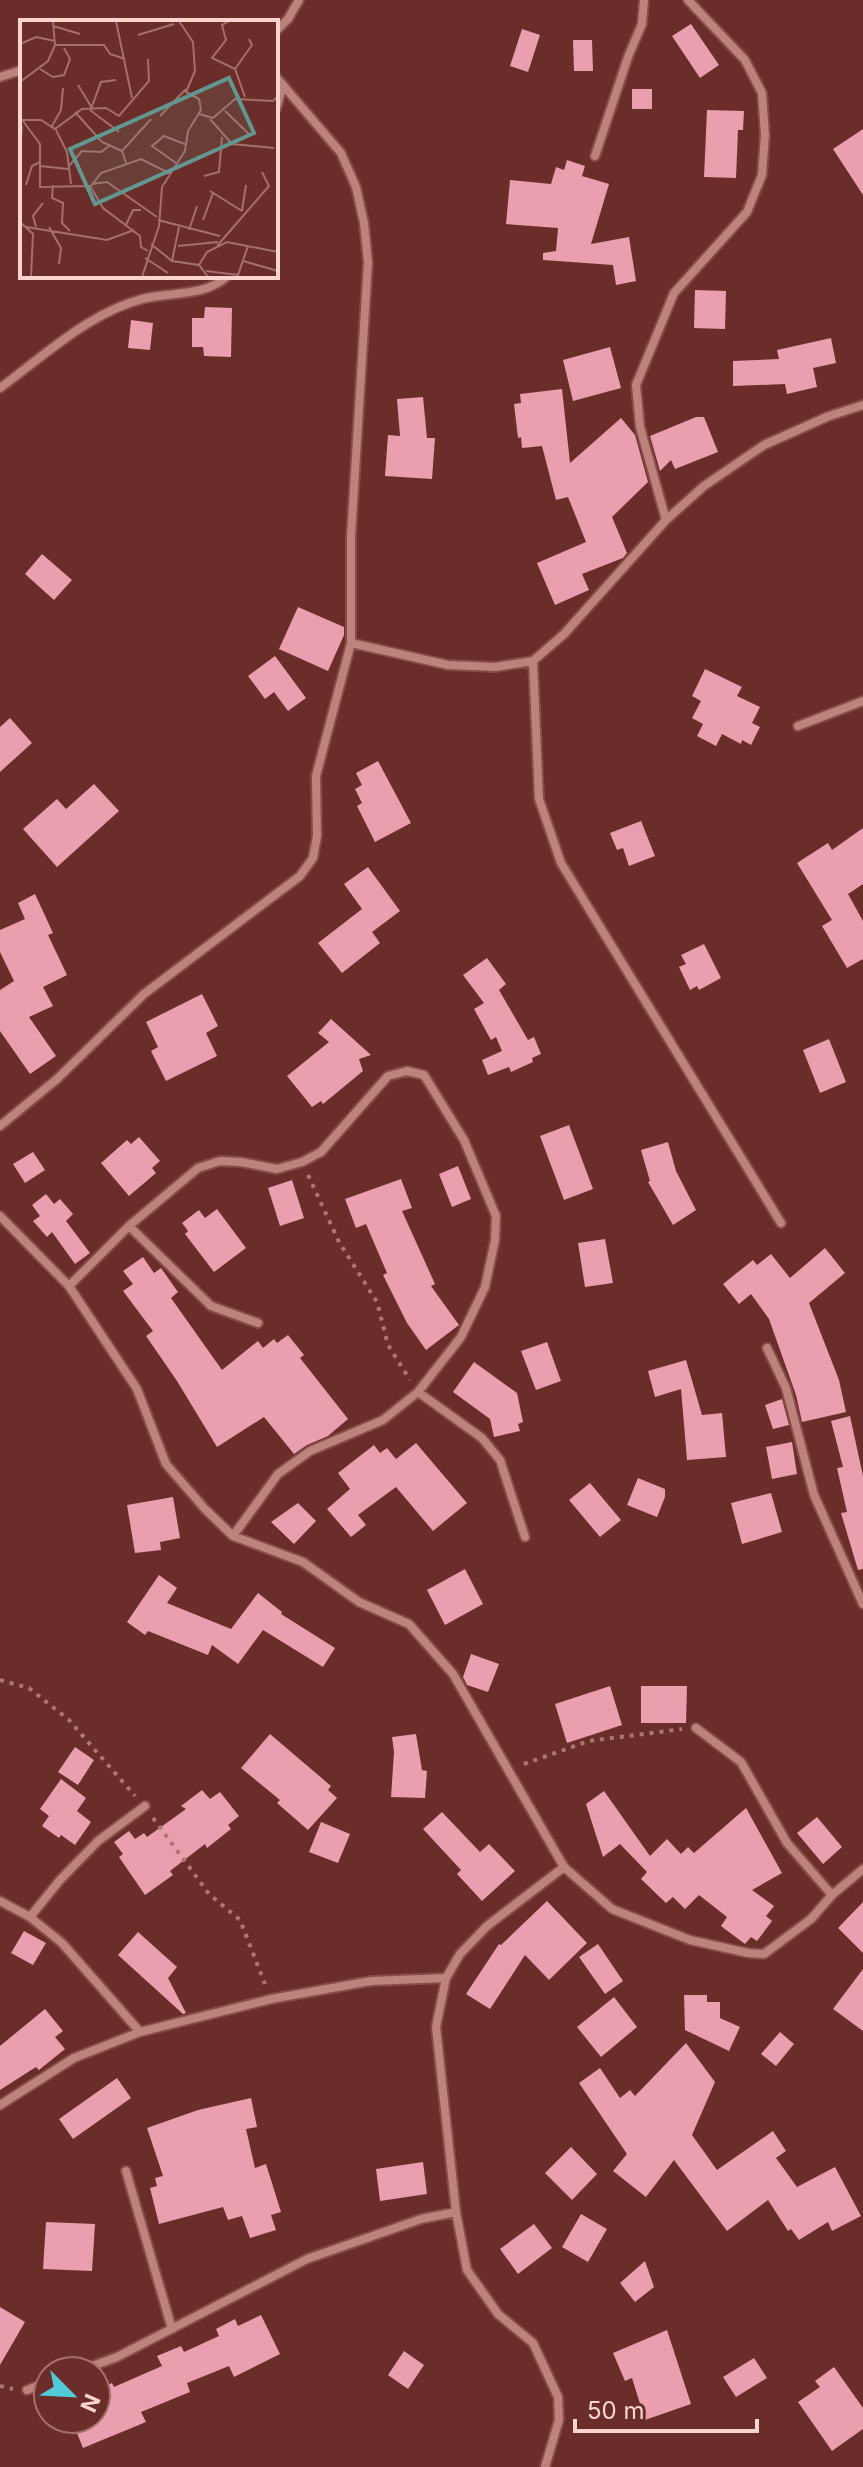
<svg xmlns="http://www.w3.org/2000/svg" width="863" height="2467" viewBox="0 0 863 2467" font-family="Inter,sans-serif">
	<style>
		.building { fill: #e99fae }
		.lines { fill: none; stroke-linecap: round; stroke-linejoin: round }
		.minor-casing { stroke: #854b47; stroke-width: 12 }
		.path { stroke: #ab7773; stroke-width: 4; stroke-dasharray: 4 6; stroke-linecap: butt }
		.minor { stroke: #be827c; stroke-width: 8 }
		.inset-road { fill: none; stroke: #a5706b; stroke-width: 2 }
		.view { fill: #629790; fill-opacity: 0.15; stroke: #629790; stroke-width: 4 }
		.inset-edge { fill: none; stroke: #fbd4cf; stroke-width: 4 }
	</style>
	<rect width="100%" height="100%" fill="#6b2d29"/>
	<path class="building" d="M691,24L719,65L700,78L672,36Z
		M522,29L540,35L528,72L510,66Z
		M573,40H592L593,71H574Z
		M632,89H652V109H632Z
		M707,110L744,111L743,130H738L736,178L704,177Z
		M863,129V195L833,149Z
		M567,160L585,166L582,176L609,184L591,244L629,237L636,281L616,285L613,265L543,260V253L556,251L558,228L506,224L510,180L551,184L556,167L564,170Z
		M695,290L726,291L725,329L694,328Z
		M205,307L232,308L231,357L204,356L203,347H192V318H204Z
		M131,320L153,323L150,350L128,348Z
		M831,338L836,363L813,368L817,387L787,394L785,384L733,386V361L779,359L777,350Z
		M610,347L621,388L573,401L563,360Z
		M562,389L570,463L621,418L635,435L648,482L612,517L627,553L623,558L582,574L589,590L555,605L537,563L586,542L568,497L556,500L542,446L522,448L521,437L518,438L514,404L521,403L520,394Z
		M423,397L427,438H435L432,479L385,476L388,435L400,436L397,399Z
		M696,417H704L718,452L675,469L671,460L660,471L650,436Z
		M42,554L72,580L54,600L25,574Z
		M298,607L344,627V635L328,671L279,649Z
		M275,656L306,698L288,711L274,692L265,699L248,676Z
		M705,669L742,687L737,696L760,707L752,723L760,727L751,745L742,740L741,744L722,734L716,746L697,736L703,724L692,718L701,701L692,696Z
		M10,718L32,743L0,772V727Z
		M378,761L411,823L375,842L357,806L362,803L355,789L362,785L356,773Z
		M94,784L119,811L57,867L23,829L57,799L66,809Z
		M641,821L655,856L629,866L623,848L617,850L610,833Z
		M863,828V884L848,894L863,921V959L847,968L822,926L832,920L797,863L828,843L832,850Z
		M368,867L400,911L372,932L380,943L342,973L318,943L362,909L344,884Z
		M35,894L53,933L48,935L67,975L43,987L53,1006L29,1017L56,1056L30,1074L0,1031V990L14,981L0,952V930L25,919L18,903Z
		M704,944L721,978L699,990L697,986L690,990L679,967L686,964L681,955Z
		M487,958L506,984L499,990L528,1040L534,1037L541,1054L532,1058L533,1062L511,1072L509,1067L488,1075L482,1060L502,1051L496,1037L491,1040L480,1020L474,1009L484,1003L463,975Z
		M202,994L218,1026L206,1033L217,1056L166,1081L151,1051L158,1047L146,1022Z
		M331,1019L371,1055L359,1059L363,1071L323,1104L321,1101L312,1107L287,1076L329,1042L318,1033Z
		M829,1039L846,1082L820,1093L803,1050Z
		M569,1125L593,1189L564,1200L540,1136Z
		M139,1137L160,1161L152,1168L156,1173L129,1196L101,1163L127,1140L131,1144Z
		M668,1142L676,1171L696,1210L673,1225L648,1182L650,1181L641,1150Z
		M33,1152L45,1170L25,1183L13,1164Z
		M458,1166L471,1199L452,1207L439,1174Z
		M401,1179L412,1208L402,1211L435,1284L431,1286L459,1325L426,1350L407,1323L383,1275L387,1273L366,1224L356,1228L345,1199Z
		M292,1180L304,1218L280,1226L268,1188Z
		M46,1194L54,1204L60,1199L73,1214L66,1221L90,1253L75,1264L52,1232L47,1237L33,1221L40,1216L32,1205Z
		M217,1209L246,1248L214,1272L185,1234L188,1231L182,1223L199,1210L205,1218Z
		M605,1239L613,1283L585,1287L578,1243Z
		M825,1248L845,1273L809,1303L839,1380L846,1412L802,1422L796,1395L769,1319L751,1294L739,1304L723,1284L753,1260L757,1265L771,1254L790,1278Z
		M143,1257L154,1273L161,1268L178,1292L171,1298L222,1370L258,1341L263,1348L274,1339L277,1343L288,1335L304,1355L300,1358L348,1419L328,1436L307,1445L294,1454L264,1417L217,1447L177,1381L146,1336L153,1331L123,1291L133,1284L123,1271Z
		M547,1342L561,1381L536,1390L521,1351Z
		M686,1360L702,1415L722,1413L726,1457L687,1460L681,1389L655,1397L648,1371Z
		M474,1362L517,1393L523,1422L518,1424L520,1431L494,1437L490,1419L453,1392Z
		M782,1399L789,1425L773,1429L765,1405Z
		M850,1416L863,1476V1569L858,1570L841,1513L847,1512L837,1468L843,1467L831,1421Z
		M792,1442L797,1474L772,1479L766,1447Z
		M416,1443L467,1503L433,1531L396,1487L358,1515L366,1525L351,1537L327,1509L350,1489L338,1473L374,1445L380,1453L387,1448L396,1459Z
		M638,1478L665,1489V1497L657,1517L627,1505Z
		M590,1483L621,1520L600,1537L569,1500Z
		M771,1493L782,1532L742,1544L731,1503Z
		M173,1497L180,1538L160,1542L161,1550L135,1553L127,1505Z
		M298,1503L316,1521L294,1544L271,1522Z
		M465,1569L483,1604L445,1625L427,1590Z
		M159,1575L177,1588L167,1603L231,1629L258,1593L282,1612L281,1614L335,1648L323,1667L263,1630L238,1664L212,1645L208,1655L148,1631L145,1635L127,1622Z
		M471,1654L499,1664L488,1692L467,1685L463,1677Z
		M610,1686L622,1725L567,1743L555,1704Z
		M641,1686H687L686,1723H641Z
		M270,1734L331,1786L328,1790L337,1798L308,1830L277,1803L280,1800L241,1768Z
		M416,1734L422,1770L427,1771L425,1798L391,1797L394,1752L392,1737Z
		M75,1747L94,1760L78,1785L58,1772Z
		M61,1779L86,1798L77,1811L91,1822L75,1845L61,1835L59,1838L42,1826L49,1816L40,1809Z
		M202,1790L210,1799L220,1792L239,1816L228,1825L231,1829L207,1848L205,1844L170,1871L173,1875L145,1895L119,1857L123,1854L114,1842L129,1831L135,1839L144,1833L147,1837L186,1809L181,1806Z
		M604,1791L650,1856L667,1839L681,1854L688,1847L694,1853L746,1808L782,1873L752,1890L774,1906L766,1916L772,1921L757,1941L751,1937L745,1944L721,1926L727,1917L699,1895L685,1909L673,1897L666,1903L641,1879L647,1872L620,1844L603,1857L586,1804Z
		M442,1812L480,1852L489,1844L515,1871L482,1901L457,1874L461,1870L423,1829Z
		M817,1817L842,1847L823,1864L797,1833Z
		M321,1822L350,1834L338,1863L309,1852Z
		M547,1901L587,1943L549,1980L525,1955L490,2009L466,1994L499,1944L501,1945Z
		M863,1902V1953L838,1928Z
		M24,1931L46,1943L33,1965L11,1953Z
		M138,1932L177,1967L168,1978L186,2013L183,2014L118,1955Z
		M598,1944L623,1981L605,1994L579,1957Z
		M863,1969V2031L833,2009Z
		M684,1995H707V2002H720V2018L740,2027L729,2051L685,2030Z
		M614,1997L637,2027L601,2057L577,2027Z
		M45,2009L63,2031L55,2037L65,2049L39,2070L36,2067L0,2090V2046Z
		M780,2032L794,2044L776,2066L761,2054Z
		M686,2043L715,2082L692,2135L717,2170L773,2131L786,2151L776,2158L797,2187L835,2167L861,2216L832,2231L828,2222L799,2240L791,2229L788,2231L768,2200L727,2231L674,2160L646,2197L613,2171L627,2154L579,2083L600,2068L620,2098L630,2090L635,2096Z
		M117,2078L131,2098L73,2139L59,2119Z
		M251,2098L257,2127L246,2129L255,2168L266,2164L281,2212L271,2215L276,2230L250,2238L242,2216L228,2220L223,2207L159,2224L150,2188L157,2186L155,2178L163,2176L147,2128L198,2110Z
		M571,2147L597,2174L572,2200L545,2173Z
		M423,2162L427,2194L380,2201L376,2169Z
		M581,2214L607,2229L588,2262L562,2247Z
		M46,2222L95,2224L92,2271L43,2269Z
		M534,2224L552,2248L518,2274L500,2249Z
		M645,2261L654,2287L635,2302L620,2283Z
		M0,2307L25,2322L0,2365Z
		M261,2315L280,2354L234,2377L229,2366L187,2383L190,2392L141,2412L146,2422L83,2448L73,2423L83,2419H96V2390L112,2383L114,2387L162,2366L157,2356L181,2346L184,2352L219,2336L216,2329L235,2319L238,2326Z
		M667,2330L691,2404L645,2420L632,2378L625,2381L613,2353Z
		M404,2351L424,2365L408,2389L388,2375Z
		M754,2358L767,2378L736,2397L723,2377Z
		M834,2367L863,2408V2429L832,2451L798,2402L820,2387L815,2381Z"/>
	<g class="lines">
		<defs>
			<path id="minor" d="M276,31L288,19L299,0
				M0,77L22,70
				M276,109L283,85
				M595,156L628,57L642,24L644,0
				M0,388C45,355 91,311 146,298C173,292 207,296 227,276
				M666,520L640,427L636,385L674,293L747,212L762,175L765,135L762,93L745,60L688,0
				M351,643L448,665L495,667L533,661L564,634L666,520L704,486L764,445L829,416L863,405
				M533,661L539,799L561,863L781,1223
				M798,726L863,701
				M0,1126L57,1079L144,994L300,876L313,858L317,836L316,776L351,643V537L368,262L364,223L356,187L341,153L276,77
				M0,1216L69,1286L137,1389L166,1464L205,1509L233,1536L303,1562L359,1602L409,1624L453,1674L564,1867L612,1909L690,1940L748,1953L764,1954L811,1919L832,1895L863,1869
				M129,1226L211,1306L258,1323
				M69,1286L129,1226L198,1168L220,1161L241,1162L277,1169L302,1162L321,1152L388,1076L407,1071L424,1075L464,1140L496,1216L495,1240L485,1287L461,1337L418,1392L383,1420L310,1451L278,1474L233,1536
				M767,1348L786,1388L814,1495L863,1604
				M418,1392L482,1438L500,1460L525,1537
				M696,1728L741,1762L787,1843L832,1895
				M0,1901L30,1917L62,1943L140,2032
				M30,1917L60,1880L98,1841L145,1806
				M0,2105L74,2058L140,2032L271,1999L371,1981L446,1978
				M126,2171L172,2329
				M79,2371L117,2357L307,2259L421,2219L456,2212
				M27,2390L48,2382
				M545,2467L559,2420L558,2397L533,2343L498,2314L467,2270L456,2212L436,2027L446,1978L460,1954L487,1926L564,1867"/>
		</defs>
		<use href="#minor" class="minor-casing"/>
		<path class="path" d="M308,1175L339,1242L377,1302L388,1345L410,1380
			M0,1680L29,1688L69,1720L135,1796
			M524,1764L589,1741L682,1729
			M153,1818L209,1894L240,1920L265,1984
			M0,2386L13,2389"/>
		<use href="#minor" class="minor"/>
	</g>
	<g transform="translate(20 20)">
		<rect width="258" height="258" fill="#6b2d29"/>
		<path class="inset-road" d="M96,1L112,78M209,1L202,5L206,20L192,38L215,49L225,77M33,6L60,14M118,15L154,4M0,24L16,17L35,21M35,25H84L90,34L105,39M20,49L33,57L44,55L50,39L44,28M215,49L232,25L229,19M0,62L28,41L35,25L33,1M58,65L72,88M71,89L81,62L96,60M70,90L99,112M205,91L229,114M55,92L82,122L102,131L106,143M179,94L193,98L215,79L253,81L258,76M140,96L166,69M0,97L20,124V167L70,166L83,188L120,216L121,227L128,231M190,99L212,124L254,128M1,100H21L35,109L62,89L86,88L99,96L129,61L128,39M31,108L41,90L43,68M36,110L47,132L51,164M0,131L2,106M102,131L131,99M156,143L132,126L144,116L167,125M20,146L48,149M48,147L62,131L81,132L89,126M184,156L199,152L202,117M72,164L87,162L137,197M6,165L12,146L20,142M33,165L32,178L43,183L42,203L50,211M71,166L81,153L121,139L151,154M190,171L222,191M222,191L226,165M138,200L200,216M183,200L193,173M0,202L13,214L11,257M106,205L113,190H121M6,207L87,220L114,210M16,207L13,196L23,183M29,207L41,228L39,244M169,210L177,186M131,224L152,241L179,245L188,257M158,226L198,222M197,226L249,166L242,152M125,238L148,253M152,241L159,207M223,241L258,251M179,245L187,232L207,222L258,232M186,251L218,255L228,226M122,257L139,206L142,167L165,131L168,111L181,90L179,79L166,72L175,51L173,22L159,1"/>
		<path class="view" d="M209,58L234,113L75,184L50,129Z"/>
		<rect width="258" height="258" class="inset-edge"/>
	</g>
	<g transform="translate(72 2395) rotate(114)"><circle r="38" fill="#6b2d29" stroke="#a5706b" stroke-width="2"/>
	<path d="M0-6L14 30L0 20L-14 30Z" fill="#52cbd9"/>
	<text y="-12" font-size="22" font-weight="bold" text-anchor="middle" fill="#fbd4cf">N</text>
	</g>
	<path d="M575 2419v12h182v-12" fill="none" stroke="#fbd4cf" stroke-width="4"/>
	<text x="587" y="2419" font-size="24" fill="#fbd4cf" stroke="#6b2d29" stroke-width="6" paint-order="stroke">50 m</text>
</svg>
